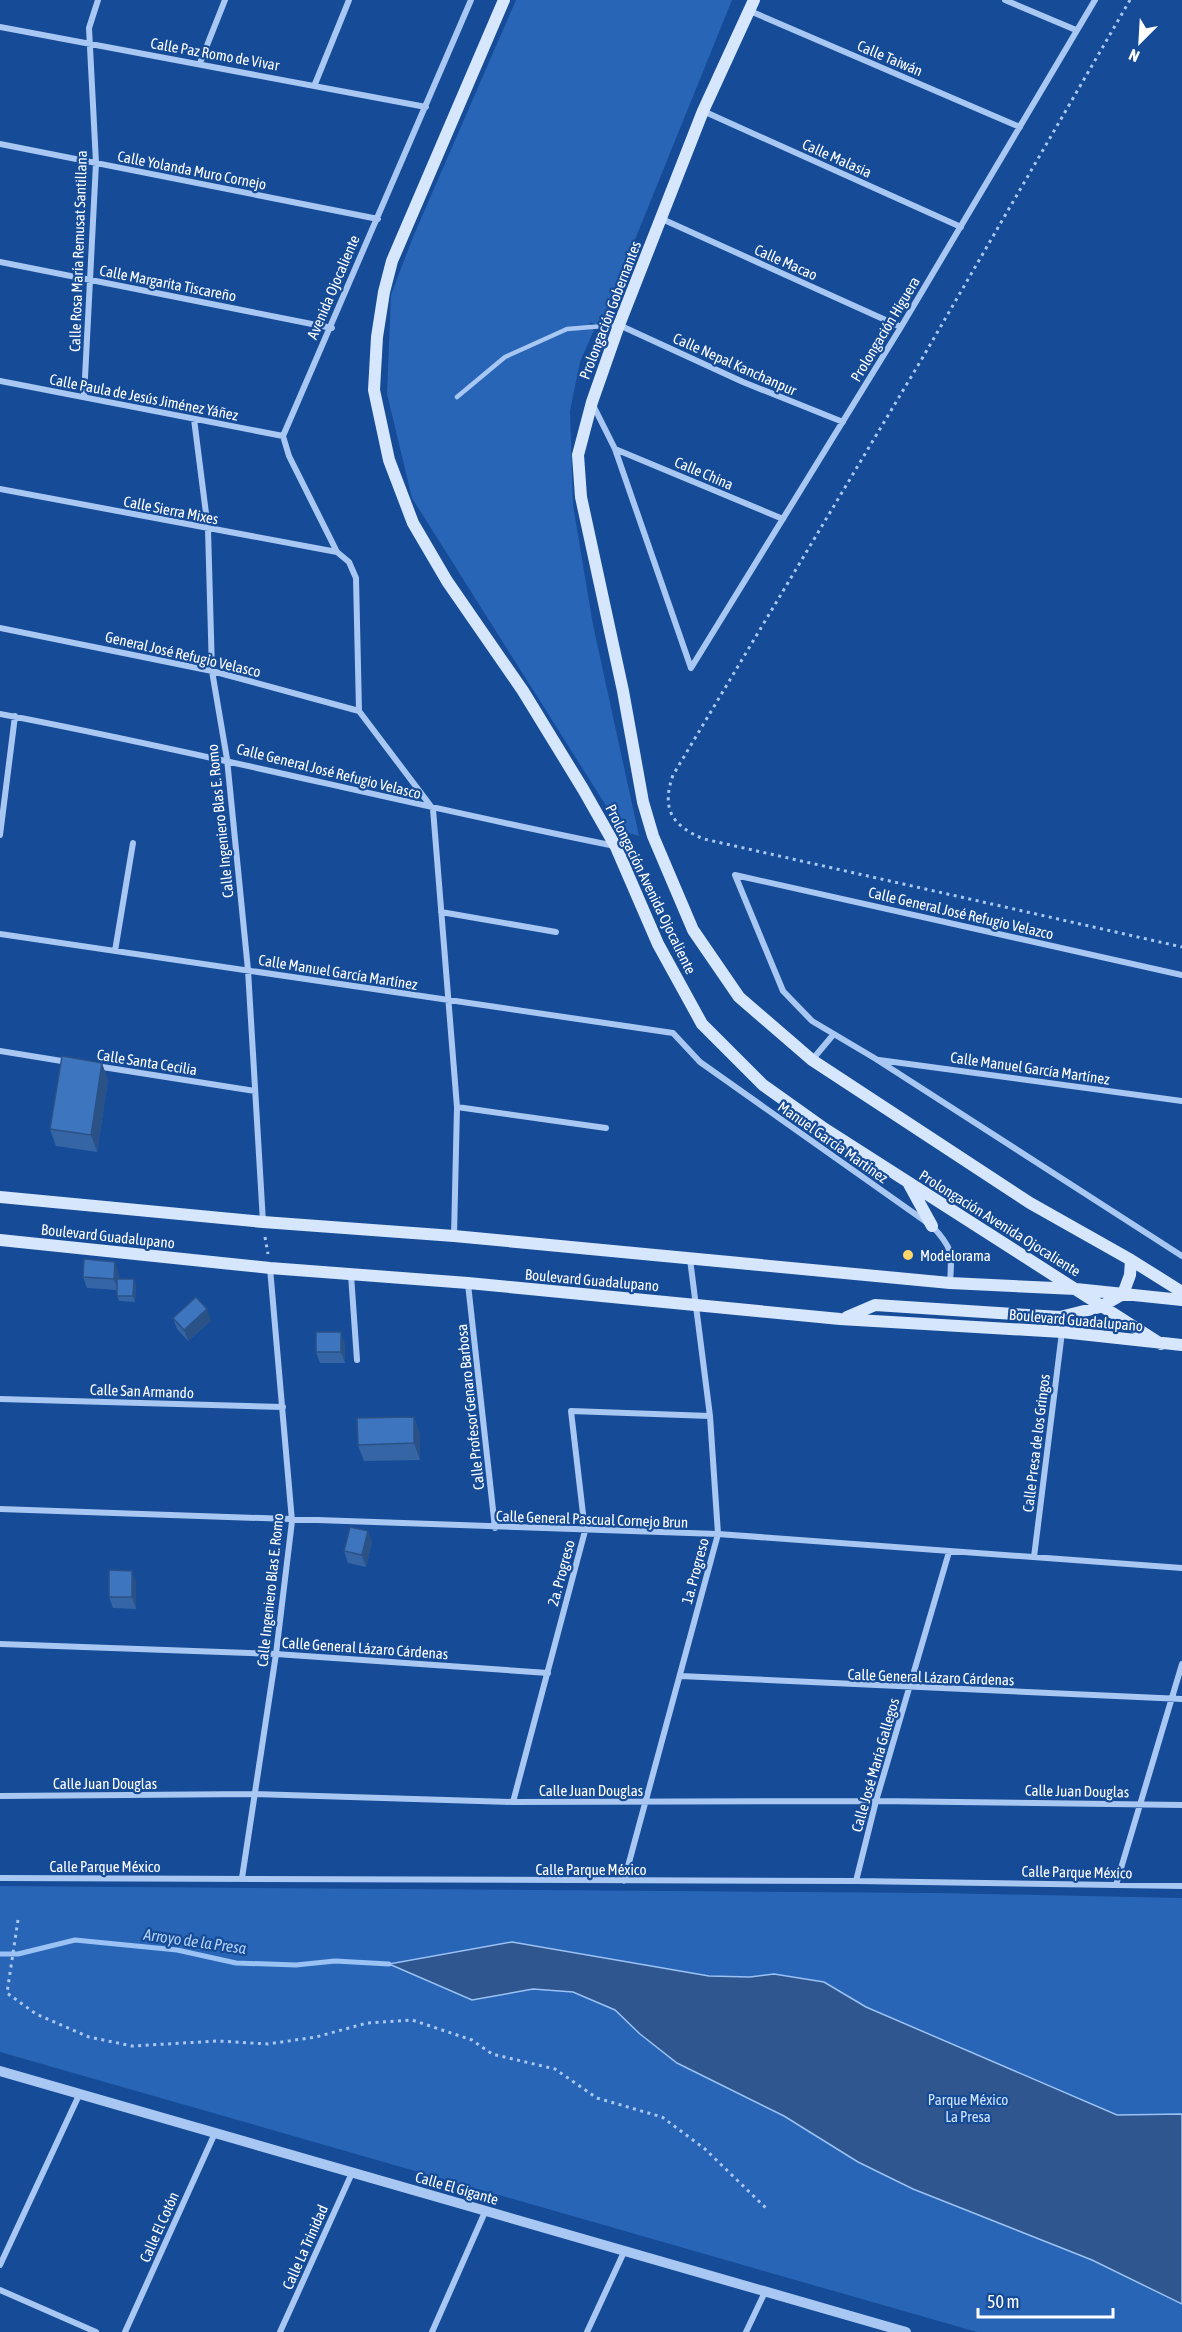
<svg xmlns="http://www.w3.org/2000/svg" width="1182" height="2332" viewBox="0 0 1182 2332" font-family="'Asap Condensed',sans-serif">
	<style>
		.green { fill: #2965b6 }
		.water { fill: #2f568e; stroke: #9ac2f4; stroke-width: 1.5 }
		.lines { fill: none; stroke-linecap: round; stroke-linejoin: round }
		.stream { stroke: #9ac2f4; stroke-width: 5 }
		.path { stroke: #a8c7f2; stroke-width: 3; stroke-dasharray: 3 4.5; stroke-linecap: butt }
		.service { stroke: #a8c7f2; stroke-width: 4.5 }
		.minor { stroke: #a8c7f2; stroke-width: 6 }
		.tertiary { stroke: #a8c7f2; stroke-width: 10 }
		.secondary { stroke: #d6e6fc; stroke-width: 12 }
		.wall { fill: #3565a4 }
		.shaded-wall { fill: #2b5286 }
		.building { fill: #3e75bf; stroke: #2b5286; stroke-width: 1.5 }
		.poi-dot { fill: #ffd768; stroke: #154b97; stroke-width: 2 }
		.labels { text-anchor: middle; dominant-baseline: central; stroke-width: 4.5; stroke-linejoin: round; paint-order: stroke }
		.street-label { font-size: 15px; fill: #fff; stroke: #154b97 }
		.poi-label { font-size: 15px; fill: #fff; stroke: #154b97; text-anchor: start }
		.park-label { font-size: 15px; fill: #cfe3fc; stroke: #154b97 }
		.water-label { font-size: 16px; font-style: italic; fill: #b4d2f8; stroke: #154b97 }
	</style>
	<rect width="100%" height="100%" fill="#154b97"/>
	<path class="green" d="M516,0H732L600,326L589,322L594,330L580,362L570,411L573,505L593,625L639,836L622,831L412,498L387,394L391,295L413,237Z
		M0,1886L937,1893L1182,1898V2332H977L0,2052Z"/>
	<path class="water" d="M512,1942L709,1976L750,1977L774,1974L824,1982L866,2007L1117,2115L1182,2114V2304L1092,2260L913,2189L858,2162L784,2116L677,2063L640,2034L615,2010L573,1992L533,1989L472,2000L389,1964Z"/>
	<g class="lines">
		<path class="stream" d="M0,1954H18L75,1940L177,1950L236,1963L296,1965L335,1961L389,1964"/>
		<path class="path" d="M1130,0L923,357L673,775C661,809 672,826 704,839L1182,947
			M265,1237L268,1254
			M18,1920L7,1993L36,2014L89,2037L132,2046L218,2041L268,2044L316,2037L367,2023L412,2020L472,2040L492,2054L555,2069L597,2098L662,2117L705,2149L768,2210"/>
		<path class="service" d="M457,397L505,357L567,329L616,325"/>
		<path class="minor" d="M1005,0L1076,30
			M750,11L1020,127
			M0,27L426,107
			M200,63L225,0
			M315,84L349,0
			M703,111L961,227
			M0,144L378,219
			M662,219L901,327
			M0,262L332,328
			M619,325L743,382L843,422
			M0,381L283,436
			M84,397L96,163L89,28L98,0
			M593,405L615,449L691,668
			M194,419L208,529L212,671L227,759L248,970L263,1222
			M615,449L783,519
			M0,489L337,552
			M0,628L212,671L359,711
			M691,668L901,327L1095,0
			M0,714C206,753 409,805 615,846
			M0,835L15,716
			M735,875L783,991L812,1021L876,1059L1182,1256
			M735,875L1182,975
			M441,912L556,932
			M0,934L673,1033L700,1062L932,1226C953,1248 952,1253 950,1283
			M115,951L133,843
			M0,1051L68,1062
			M812,1060L833,1035
			M879,1060L1182,1101
			M96,1066L255,1091
			M457,1107L606,1128
			M454,1236L457,1107L433,809L359,711L356,578L349,562L337,552L289,456L283,436L471,0
			M351,1275L357,1360
			M468,1284L495,1528
			M0,1399L283,1407
			M0,1509L718,1534L1182,1568
			M1034,1557L1062,1332
			M0,1644L276,1654L548,1673
			M680,1676L1182,1699
			M0,1796L254,1794L513,1802L876,1801L1182,1805
			M513,1802L585,1531L571,1411L710,1416
			M0,1878L856,1881L1182,1886
			M242,1878L276,1654L292,1521L270,1268
			M624,1881L718,1534L710,1416L690,1259
			M856,1881L876,1801L949,1552
			M1116,1885L1182,1664
			M0,2265L80,2093
			M0,2290L96,2332
			M125,2332L215,2133
			M280,2332L352,2173
			M432,2332L485,2212
			M587,2332L624,2252
			M746,2332L765,2292"/>
		<path class="tertiary" d="M0,2071L906,2332"/>
		<path class="secondary" d="M504,0L392,261L384,292L377,337L374,390L389,460L413,523L447,581L523,691L583,789L616,847L658,944L702,1024L763,1085L822,1127L1161,1344
			M754,0L703,111L619,325L592,402L578,455L581,497L623,691L643,802L653,836L693,930L739,997L812,1060L1030,1203L1131,1260L1182,1292
			M909,1184L932,1226
			M0,1197L263,1222L454,1236L950,1283L1076,1289L1182,1300
			M0,1240L270,1268L468,1283L840,1319L1062,1332L1182,1345
			M847,1317L875,1305L1060,1317L1100,1307L1123,1294L1130,1275L1131,1260"/>
	</g>
	<path class="wall" d="M108,1080L97,1152L56,1146L50,1129Z
		M119,1273V1279H134L136,1285L135,1302L119,1301L117,1296V1290L87,1288L83,1277Z
		M173,1318L211,1321L188,1341L177,1329Z
		M345,1344V1363H320L316,1352Z
		M420,1434V1460L364,1461L358,1445Z
		M372,1542L366,1567L348,1563L344,1551Z
		M136,1582V1609L113,1608L109,1597Z"/>
	<path class="shaded-wall" d="M102,1063L108,1080L97,1152L91,1135Z
		M115,1262L119,1273L118,1290L114,1279Z
		M134,1279L136,1285L135,1302L133,1296Z
		M207,1309L211,1321L188,1341L184,1330Z
		M341,1332L345,1344V1363L341,1352Z
		M414,1417L420,1434V1460L414,1443Z
		M368,1531L372,1542L366,1567L362,1555Z
		M132,1571L136,1582V1609L132,1597Z"/>
	<path class="building" d="M62,1056L102,1063L91,1135L50,1129Z
		M84,1259L115,1262L114,1279L83,1277Z
		M117,1279H134L133,1296H117Z
		M196,1297L207,1309L184,1330L173,1318Z
		M316,1332H341V1352H316Z
		M414,1417V1443L358,1445L357,1418Z
		M350,1527L368,1531L362,1555L344,1551Z
		M109,1570L132,1571V1597H109Z"/>
	<circle class="poi-dot" cx="908" cy="1255" r="6"/>
	<g class="labels">
		<g class="street-label">
			<text transform="translate(215 54) rotate(10)">Calle Paz Romo de Vivar</text>
			<text transform="translate(890 58) rotate(23)">Calle Taiwán</text>
			<text transform="translate(837 158) rotate(24)">Calle Malasia</text>
			<text transform="translate(192 170) rotate(11)">Calle Yolanda Muro Cornejo</text>
			<text transform="translate(78 251) rotate(-88)">Calle Rosa María Remusat Santillana</text>
			<text transform="translate(786 262) rotate(24)">Calle Macao</text>
			<text transform="translate(168 283) rotate(11)">Calle Margarita Tiscareño</text>
			<text transform="translate(333 287) rotate(-67)">Avenida Ojocaliente</text>
			<text transform="translate(610 310) rotate(-69)">Prolongación Gobernantes</text>
			<text transform="translate(885 329) rotate(-59)">Prolongación Higuera</text>
			<text transform="translate(735 364) rotate(24)">Calle Nepal Kanchanpur</text>
			<text transform="translate(144 397) rotate(11)">Calle Paula de Jesús Jiménez Yáñez</text>
			<text transform="translate(704 473) rotate(23)">Calle China</text>
			<text transform="translate(171 510) rotate(11)">Calle Sierra Mixes</text>
			<text transform="translate(183 654) rotate(13)">General José Refugio Velasco</text>
			<text transform="translate(329 771) rotate(14)">Calle General José Refugio Velasco</text>
			<text transform="translate(220 821) rotate(-96)">Calle Ingeniero Blas E. Romo</text>
			<text transform="translate(651 889) rotate(64)">Prolongación Avenida Ojocaliente</text>
			<text transform="translate(961 913) rotate(13)">Calle General José Refugio Velazco</text>
			<text transform="translate(338 972) rotate(9)">Calle Manuel García Martínez</text>
			<text transform="translate(147 1062) rotate(9)">Calle Santa Cecilia</text>
			<text transform="translate(1030 1068) rotate(8)">Calle Manuel García Martínez</text>
			<text transform="translate(833 1142) rotate(35)">Manuel García Martínez</text>
			<text transform="translate(1000 1223) rotate(32)">Prolongación Avenida Ojocaliente</text>
			<text transform="translate(108 1236) rotate(6)">Boulevard Guadalupano</text>
			<text transform="translate(592 1280) rotate(5)">Boulevard Guadalupano</text>
			<text transform="translate(1076 1320) rotate(5)">Boulevard Guadalupano</text>
			<text transform="translate(142 1391) rotate(2)">Calle San Armando</text>
			<text transform="translate(470 1407) rotate(-96)">Calle Profesor Genaro Barbosa</text>
			<text transform="translate(1036 1443) rotate(-83)">Calle Presa de los Gringos</text>
			<text transform="translate(592 1519) rotate(2)">Calle General Pascual Cornejo Brun</text>
			<text transform="translate(695 1571) rotate(-75)">1a. Progreso</text>
			<text transform="translate(561 1573) rotate(-75)">2a. Progreso</text>
			<text transform="translate(270 1590) rotate(-84)">Calle Ingeniero Blas E. Romo</text>
			<text transform="translate(365 1648) rotate(4)">Calle General Lázaro Cárdenas</text>
			<text transform="translate(931 1677) rotate(2)">Calle General Lázaro Cárdenas</text>
			<text transform="translate(875 1765) rotate(-74)">Calle José María Gallegos</text>
			<text x="105" y="1783">Calle Juan Douglas</text>
			<text x="591" y="1790">Calle Juan Douglas</text>
			<text transform="translate(1077 1791) rotate(1)">Calle Juan Douglas</text>
			<text x="105" y="1866">Calle Parque México</text>
			<text x="591" y="1869">Calle Parque México</text>
			<text transform="translate(1077 1872) rotate(1)">Calle Parque México</text>
			<text transform="translate(457 2188) rotate(16)">Calle El Gigante</text>
			<text transform="translate(159 2227) rotate(-66)">Calle El Cotón</text>
			<text transform="translate(305 2247) rotate(-66)">Calle La Trinidad</text>
		</g>
		<g class="poi-label">
			<text x="920" y="1255">Modelorama</text>
		</g>
		<g class="park-label">
			<text x="968" y="2099">Parque México<tspan x="968" dy="17">La Presa</tspan></text>
		</g>
		<g class="water-label">
			<text transform="translate(195 1941) rotate(8)">Arroyo de la Presa</text>
		</g>
	</g>
	<g transform="translate(1140 42) rotate(204)" stroke="#154b97" stroke-width="4.5" paint-order="stroke">
	<path d="M0-4.5L10 22L0 15L-10 22Z" fill="#ffffff"/>
	<text y="-9" font-size="16" font-weight="bold" text-anchor="middle" fill="#ffffff">N</text>
	</g>
	<path d="M978 2308v9h135v-9" fill="none" stroke="#ffffff" stroke-width="3"/>
	<text x="987" y="2308" font-size="18" fill="#ffffff" stroke="#154b97" stroke-width="4.5" paint-order="stroke">50 m</text>
</svg>
